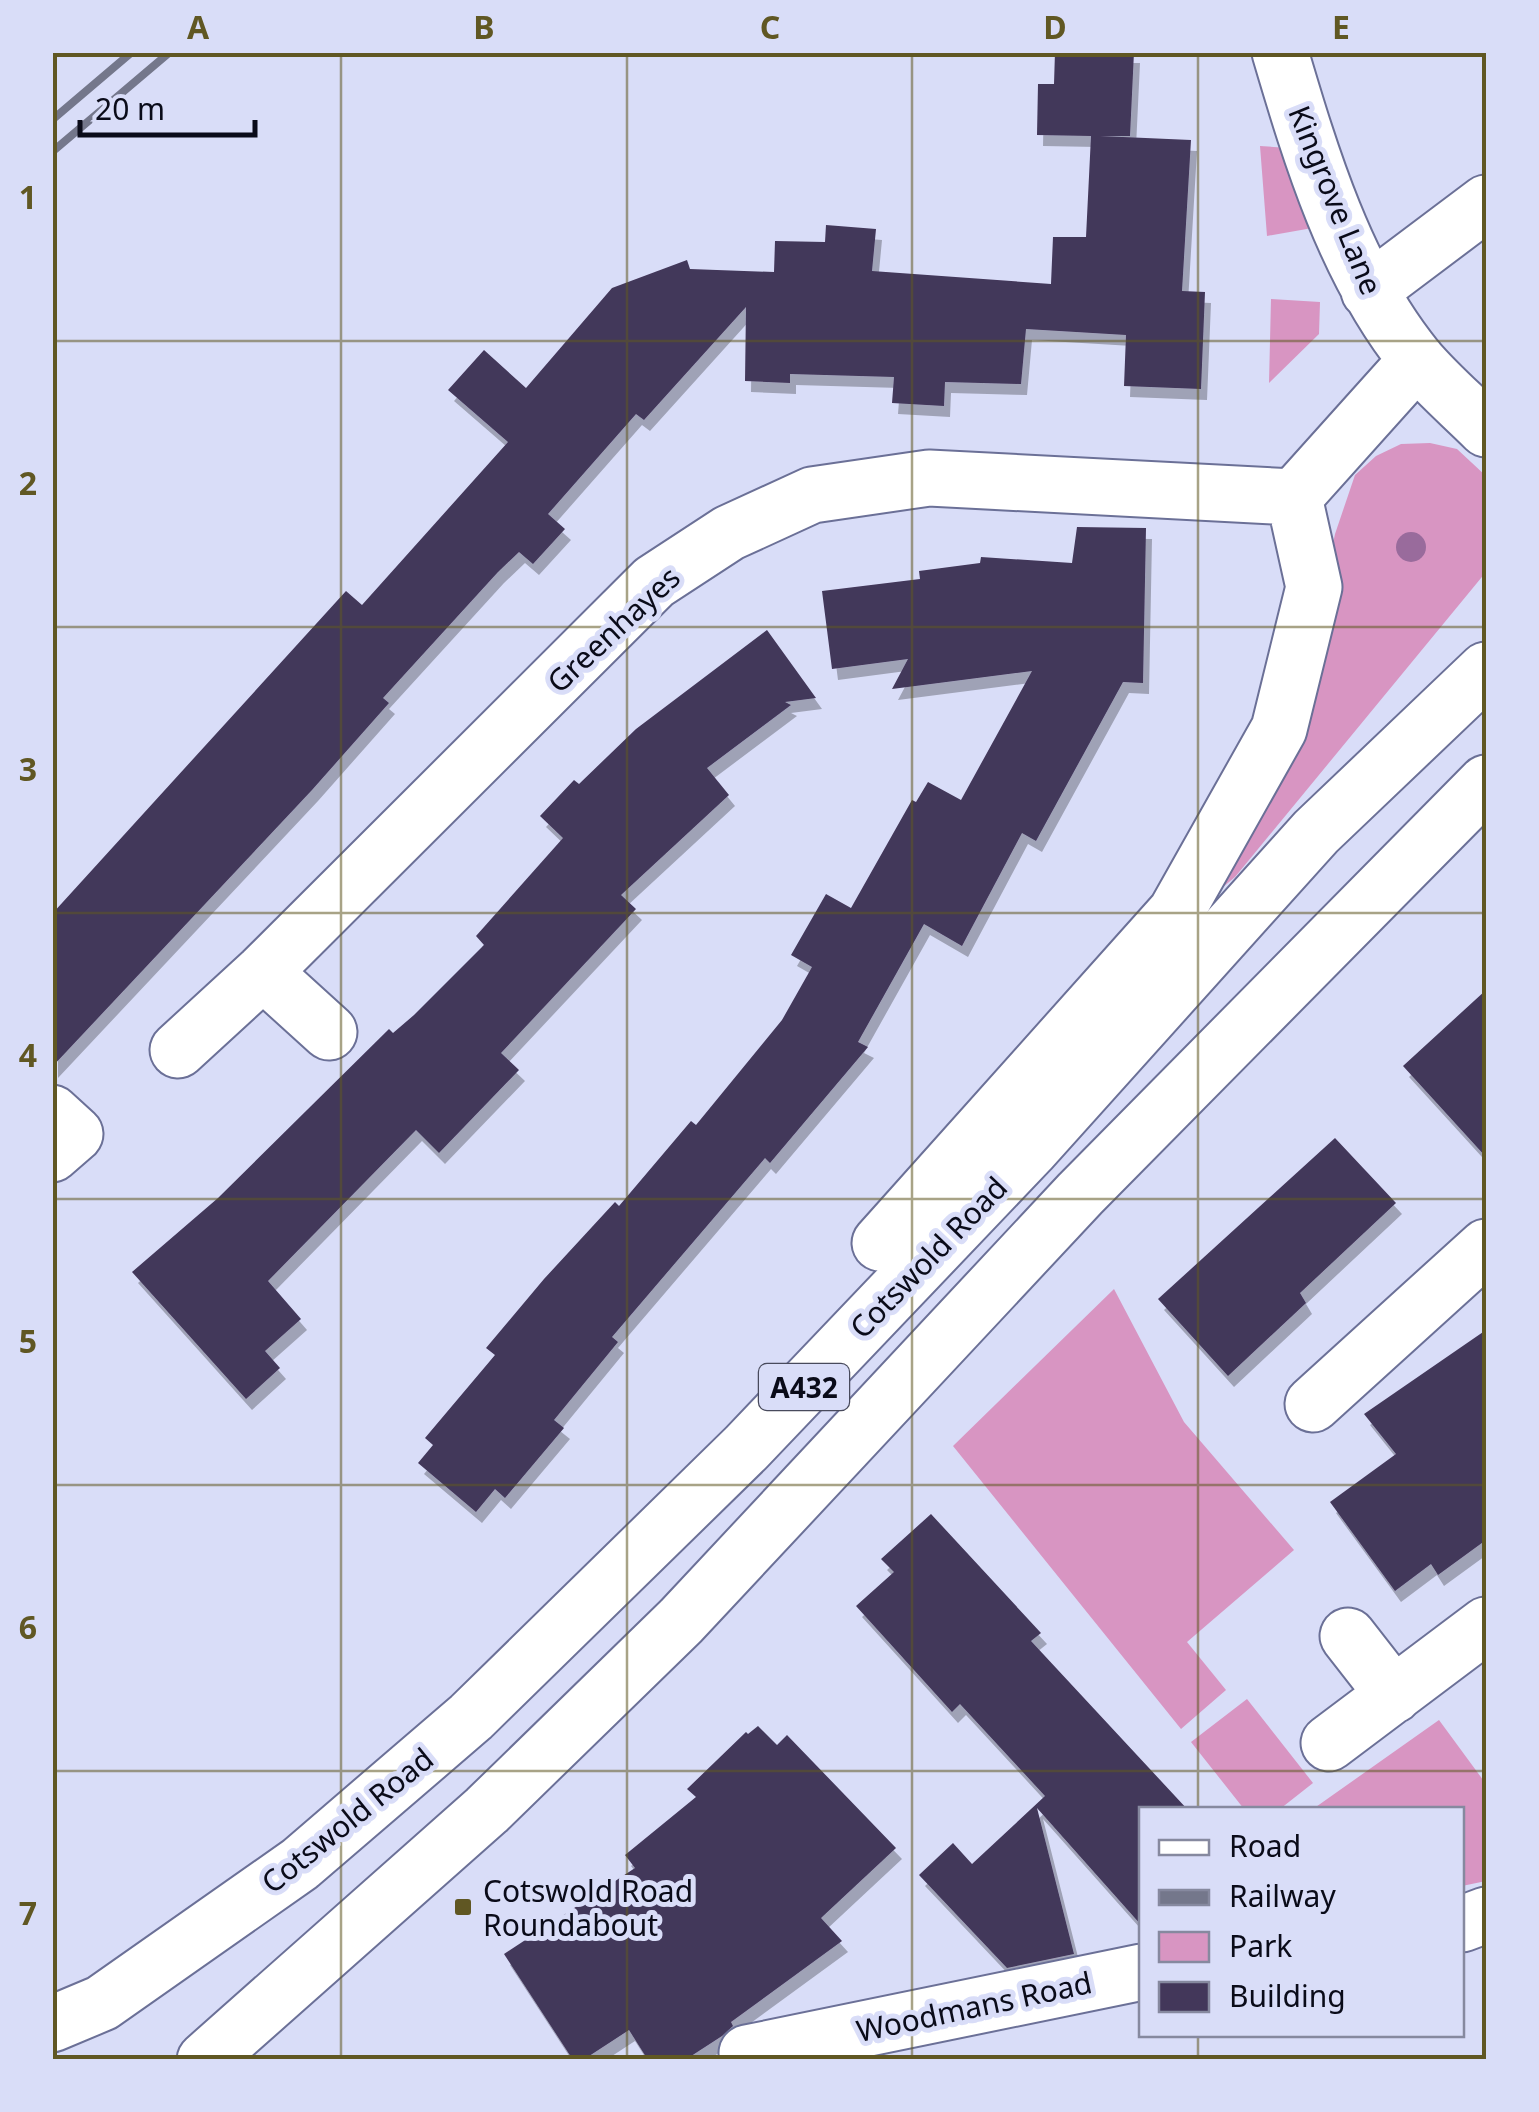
<svg xmlns="http://www.w3.org/2000/svg" width="1539" height="2112" viewBox="0 0 1539 2112" font-family="'Noto Sans',sans-serif">
	<style>
		.green { fill: #d895c2 }
		.building { fill: #43375a; filter: url(#shadow) }
		.lines { fill: none; stroke-linecap: round; stroke-linejoin: round }
		.minor-casing { stroke: #6b7097; stroke-width: 59 }
		.major-casing { stroke: #6b7097; stroke-width: 59 }
		.minor { stroke: #fff; stroke-width: 55 }
		.major { stroke: #fff; stroke-width: 55 }
		.rail { stroke: #74778b; stroke-width: 8 }
		.tree { fill: #996b9c }
		.grid { fill: none; stroke: #605723; stroke-width: 2.5; stroke-opacity: 0.55 }
		.poi-dot { fill: #605723; stroke: #d9ddf8; stroke-width: 4 }
		.labels { text-anchor: middle; dominant-baseline: central; stroke-width: 10; stroke-linejoin: round; paint-order: stroke }
		.shield { fill: #d9ddf8; stroke: #484a5c; stroke-width: 2.5 }
		.shield-label { font-size: 28px; font-weight: bold; fill: #0a0b19 }
		.street-label { font-size: 30px; fill: #0a0b19; stroke: #d9ddf8 }
		.poi-label { font-size: 30px; fill: #0a0b19; stroke: #d9ddf8; text-anchor: start }
		.neatline { fill: none; stroke: #605723; stroke-width: 4 }
		.grid-label { font-size: 32px; text-anchor: middle; font-weight: bold; fill: #605723 }
	</style>
	<defs>
		<filter id="shadow"><feDropShadow dx="6" dy="11" stdDeviation="0" flood-color="#0004"/></filter>
	</defs>
	<rect width="100%" height="100%" fill="#d9ddf8"/>
	<path class="green" d="M1260,146L1288,148L1318,227L1267,236Z
		M1271,299L1320,302L1319,334L1269,383Z
		M1430,443L1457,449L1486,476V572L1235,877L1193,912L1299,702L1335,534L1355,475L1376,456L1401,444Z
		M1114,1289L1184,1422L1294,1550L1187,1642L1226,1690L1181,1729L953,1446Z
		M1247,1699L1313,1783L1280,1809H1244L1191,1742Z
		M1439,1720L1486,1784V1881L1462,1886V1810L1313,1809Z"/>
	<path class="building" d="M1055,52H1134L1130,136H1100L1191,140L1182,291L1205,292L1201,389L1124,386L1126,335L1026,329L1021,384L945,382L944,406L892,403L894,377L790,374V383L745,381L746,307L644,420L636,414L548,514L565,529L533,564L519,552L498,572L383,698L389,703L312,790L52,1067V914L346,591L362,605L508,442L448,390L484,350L526,388L612,288L687,260L690,269L774,272L775,241L825,242L826,225L876,229L872,271L1051,284L1053,237H1086L1091,136L1037,135L1038,84H1054Z
		M1077,527L1146,528L1143,683L1123,682L1036,841L1022,833L962,946L924,924L858,1042L868,1047L770,1163L765,1158L612,1337L618,1342L554,1420L564,1428L505,1498L495,1489L476,1512L418,1463L433,1445L425,1438L495,1355L486,1348L544,1279L615,1202L619,1206L691,1121L696,1125L782,1020L812,967L791,955L826,894L851,908L912,800L916,802L928,782L961,800L1032,671L892,689L908,659L832,669L822,591L920,579L919,571L980,563L981,557L1072,563Z
		M767,630L816,698L785,702L791,705L707,768L729,795L621,895L636,909L501,1053L519,1070L439,1153L416,1130L268,1281L301,1319L265,1351L280,1368L246,1399L132,1272L218,1198L389,1029L393,1033L414,1015L484,945L476,936L563,838L540,816L574,780L579,784L636,729Z
		M1486,990V1157L1403,1066Z
		M1335,1138L1396,1203L1300,1293L1306,1303L1228,1376L1158,1299Z
		M1486,1330V1540L1438,1575L1431,1564L1395,1591L1330,1502L1396,1454L1364,1414Z
		M931,1514L1041,1633L1031,1641L1188,1810H1142V1926L1037,1808L1074,1954L1007,1968L919,1875L953,1843L972,1864L1045,1796L960,1704L952,1712L856,1606L894,1572L881,1559Z
		M758,1726L777,1745L787,1735L896,1848L821,1918L842,1941L731,2022L733,2026L722,2036L685,2060H648L629,2030L583,2060H573L504,1954L635,1868L625,1855L696,1797L687,1789L746,1732L748,1734Z"/>
	<g class="lines">
		<defs>
			<path id="minor" d="M1280,52C1311,157 1346,273 1416,359C1437,384 1463,406 1486,429
				M1369,291L1486,203
				M263,972L329,1032
				M178,1050L263,972L654,582L729,533L812,495L929,478L1294,497
				M52,1113L75,1134L52,1154
				M880,1243L1176,912L1279,729L1314,587L1294,497L1417,360
				M1313,1404L1486,1247
				M1348,1636L1394,1695
				M1329,1743L1486,1625
				M1462,1924L1486,1915
				M747,2053L1142,1972"/>
			<path id="major" d="M52,2024L102,2003L300,1864L471,1717L746,1448L1030,1150L1316,832L1486,670
				M205,2060L487,1810L681,1621L1080,1194L1486,783"/>
		</defs>
		<use href="#minor" class="minor-casing"/>
		<use href="#major" class="major-casing"/>
		<use href="#minor" class="minor"/>
		<use href="#major" class="major"/>
		<path class="rail" d="M52,120L132,52
			M52,152L170,52"/>
	</g>
	<circle class="tree" cx="1411" cy="547" r="15"/>
	<path class="grid" d="M341,52V2060M627,52V2060M912,52V2060M1198,52V1810M52,341H1486M52,627H1486M52,913H1486M52,1199H1486M52,1485H1486M52,1771H1486M1198,2034V2060"/>
	<rect class="poi-dot" x="453" y="1897" width="20" height="20" rx="5"/>
	<g class="labels">
		<rect class="shield" x="759" y="1364" width="90" height="46" rx="8"/>
		<g class="shield-label">
			<text x="804" y="1387">A432</text>
		</g>
		<g class="street-label">
			<text transform="translate(1336 200) rotate(68)">Kingrove Lane</text>
			<text transform="translate(613 629) rotate(-43)">Greenhayes</text>
			<text transform="translate(928 1257) rotate(-46)">Cotswold Road</text>
			<text transform="translate(347 1820) rotate(-39)">Cotswold Road</text>
			<text transform="translate(974 2006) rotate(-12)">Woodmans Road</text>
		</g>
		<g class="poi-label">
			<text x="483" y="1890">Cotswold Road<tspan x="483" dy="34">Roundabout</tspan></text>
		</g>
	</g>
	<rect width="1539" height="2112" fill="none" stroke="#d9ddf8" stroke-width="110"/>
	<rect x="1139" y="1807" width="325" height="230" fill="#d9ddf8" stroke="#86899f" stroke-width="2.5"/>
	<rect x="1159" y="1840" width="50" height="15" fill="#ffffff" stroke="#86899f" stroke-width="2.5"/>
	<text x="1229" y="1857" font-size="30" fill="#0a0b19">Road</text>
	<rect x="1159" y="1890" width="50" height="15" fill="#74778b" stroke="#86899f" stroke-width="2.5"/>
	<text x="1229" y="1907" font-size="30" fill="#0a0b19">Railway</text>
	<rect x="1159" y="1932" width="50" height="30" fill="#d895c2" stroke="#86899f" stroke-width="2.5"/>
	<text x="1229" y="1957" font-size="30" fill="#0a0b19">Park</text>
	<rect x="1159" y="1982" width="50" height="30" fill="#43375a" stroke="#86899f" stroke-width="2.5"/>
	<text x="1229" y="2007" font-size="30" fill="#0a0b19">Building</text>
	<path d="M80 120v15h175v-15" fill="none" stroke="#0a0b19" stroke-width="5"/>
	<text x="95" y="120" font-size="30" fill="#0a0b19" stroke="#d9ddf8" stroke-width="8" paint-order="stroke">20 m</text>
	<rect x="55" y="55" width="1429" height="2002" class="neatline"/>
	<g class="grid-label">
		<text x="198" y="39">A</text>
		<text x="484" y="39">B</text>
		<text x="770" y="39">C</text>
		<text x="1055" y="39">D</text>
		<text x="1341" y="39">E</text>
		<text x="28" y="209">1</text>
		<text x="28" y="495">2</text>
		<text x="28" y="781">3</text>
		<text x="28" y="1067">4</text>
		<text x="28" y="1353">5</text>
		<text x="28" y="1639">6</text>
		<text x="28" y="1925">7</text>
	</g>
</svg>
